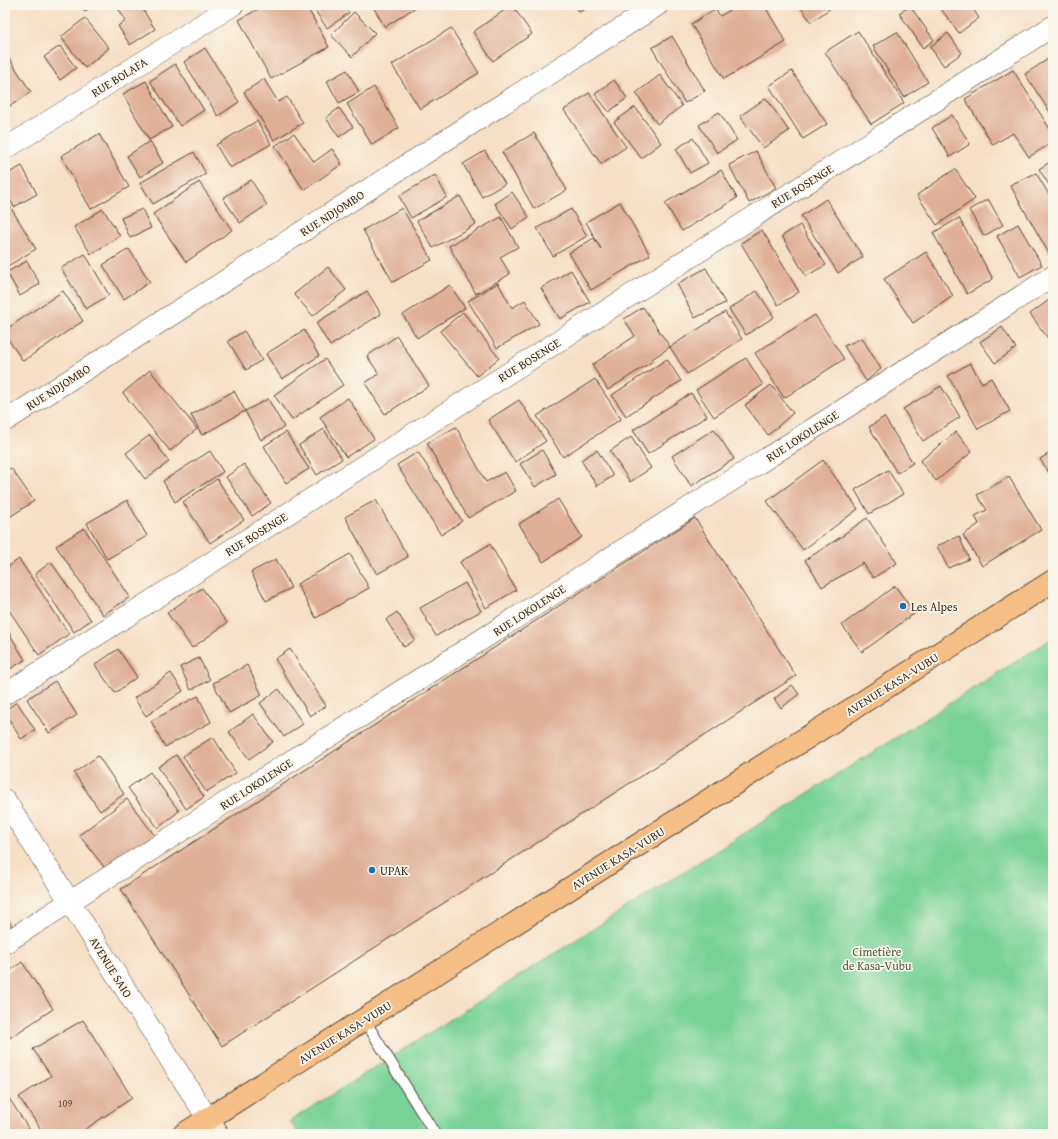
<svg xmlns="http://www.w3.org/2000/svg" width="1058" height="1139" viewBox="0 0 1058 1139" font-family="'Gentium Book Plus',serif">
	<style>
		.green { fill: #78d298; stroke: #5a7e5b }
		.building { fill: #e0b096 }
		.lines { fill: none; stroke-linecap: round; stroke-linejoin: round }
		.lane-casing { stroke: #574537; stroke-width: 12 }
		.street-casing { stroke: #574537; stroke-width: 22 }
		.secondary-casing { stroke: #574537; stroke-width: 24 }
		.primary-casing { stroke: #574537; stroke-width: 24 }
		.lane { stroke: #fff; stroke-width: 10 }
		.street { stroke: #fff; stroke-width: 21 }
		.secondary { stroke: #fbe5cf; stroke-width: 22 }
		.primary { stroke: #f6be87; stroke-width: 22 }
		.poi-dot { fill: #1f6fb2; stroke: #fbf7ec; stroke-width: 1.5 }
		.labels { text-anchor: middle; dominant-baseline: central; stroke-width: 3.5; stroke-linejoin: round; paint-order: stroke }
		.number-label { font-size: 10px; fill: #644c3c }
		.street-label { font-size: 12px; fill: #3b2a1e; stroke: #fbf7ec }
		.poi-label { font-size: 12px; fill: #3b2a1e; stroke: #fbf7ec; text-anchor: start }
		.park-label { font-size: 12px; fill: #4d5c43; stroke: #fbf7ec }
	</style>
	<rect width="100%" height="100%" fill="#fbf7ec"/>
	<filter id="ink" filterUnits="userSpaceOnUse"><feTurbulence type="fractalNoise" baseFrequency=".025" numOctaves="2"/><feDisplacementMap in="SourceGraphic" scale="8" xChannelSelector="R" yChannelSelector="G"/><feConvolveMatrix kernelMatrix="1 2 1 2 8 2 1 2 1" color-interpolation-filters="sRGB"/></filter>
	<filter id="wash" filterUnits="userSpaceOnUse"><feTurbulence type="fractalNoise" baseFrequency=".012" numOctaves="4" result="noise"/><feDisplacementMap in="SourceGraphic" scale="16" xChannelSelector="R" yChannelSelector="G"/><feGaussianBlur stdDeviation="0.9" result="paint"/><feColorMatrix in="noise" values="0 0 0 0 0 0 0 0 0 0 0 0 0 0 0 0 0 1.4 0 .05"/><feComposite in="paint" operator="in"/></filter>
	<g filter="url(#wash)">
		<rect width="100%" height="100%" fill="#f5dfc5"/>
		<path class="green" d="M1053,638V1134H299L290,1121Z"/>
		<g id="blocks">
			<path class="building" d="M5,5L10,12L5,15Z
				M82,5H95L85,11Z
				M116,5H140L155,29L130,45L118,26L126,21Z
				M265,5H306L329,47L271,79L239,20Z
				M311,5H343L349,13L327,28Z
				M372,5H419L385,27Z
				M512,5L532,34L493,61L473,32Z
				M575,5H592L579,12Z
				M739,5H764L786,42L724,79L691,24L715,9L720,16Z
				M799,5H835L811,22Z
				M938,5H970L979,18L959,33Z
				M910,6L934,40L923,48L899,13Z
				M354,12L375,33L352,57L331,35Z
				M85,18L109,48L85,68L61,37Z
				M451,28L479,73L420,109L392,65Z
				M858,31L904,103L871,124L825,52Z
				M897,32L928,82L904,97L873,46Z
				M948,33L962,53L944,66L930,47Z
				M672,36L705,91L685,103L652,48Z
				M60,46L76,68L60,80L44,57Z
				M205,48L239,102L218,116L184,62Z
				M5,52L31,92L10,106L5,98Z
				M1053,56V117L1025,74Z
				M175,64L204,110L180,126L150,81Z
				M347,70L359,92L339,103L327,81Z
				M1013,70L1053,134V142L1029,157L1013,133L993,145L965,99Z
				M792,71L827,124L803,139L769,86Z
				M660,75L682,106L657,124L636,93Z
				M264,79L278,102L287,97L303,123L274,140L244,92Z
				M614,80L627,98L609,112L595,94Z
				M146,81L172,127L149,140L123,94Z
				M374,87L399,128L372,145L347,104Z
				M589,93L626,147L601,164L564,110Z
				M766,98L789,131L763,148L740,116Z
				M635,107L661,143L641,158L614,122Z
				M339,108L353,127L339,137L326,118Z
				M719,112L737,140L717,153L699,125Z
				M952,115L970,144L950,157L932,128Z
				M257,121L271,144L230,168L216,145Z
				M294,133L314,162L332,149L342,164L304,190L275,146Z
				M534,133L567,190L534,209L502,152Z
				M99,134L129,187L91,209L61,156Z
				M693,138L708,163L690,173L676,149Z
				M150,141L163,163L140,177L127,156Z
				M485,151L505,184L482,197L463,164Z
				M756,151L776,188L749,203L729,165Z
				M194,152L206,174L153,204L140,183Z
				M1053,160V191L1039,169Z
				M22,166L37,194L14,207L5,190V175Z
				M955,169L975,199L937,225L917,195Z
				M721,170L737,198L682,231L665,203Z
				M1036,173L1053,201V256L1051,257L1010,185Z
				M435,175L447,197L411,218L399,196Z
				M251,180L267,205L240,223L223,198Z
				M199,182L232,230L186,262L153,214Z
				M512,192L529,217L512,229L495,204Z
				M460,196L476,224L433,248L417,221Z
				M5,198L36,249L6,267L5,266Z
				M826,199L863,257L838,273L801,216Z
				M988,199L1003,225L984,236L969,210Z
				M620,202L650,255L591,290L569,253L594,238L601,249L586,222Z
				M402,208L432,260L393,282L363,230Z
				M103,209L120,236L91,254L74,227Z
				M142,209L151,228L130,238L121,218Z
				M571,209L587,236L553,256L537,228Z
				M501,217L518,247L500,257L510,274L476,294L449,246Z
				M959,218L993,279L967,294L933,233Z
				M1018,224L1042,265L1020,277L997,236Z
				M800,225L826,265L806,276L782,236Z
				M762,230L799,292L778,305L741,243Z
				M129,249L150,282L124,299L103,265Z
				M926,252L953,296L913,323L884,279Z
				M85,254L109,295L86,309L61,268Z
				M27,261L40,284L20,296L7,272Z
				M328,267L346,290L313,316L294,294Z
				M706,268L725,303L695,318L677,284Z
				M571,270L590,302L560,319L541,288Z
				M498,283L512,308L525,300L539,324L497,348L468,301Z
				M450,285L465,308L417,338L403,315Z
				M63,291L83,321L23,361L5,335V330Z
				M367,291L381,314L330,346L316,323Z
				M757,291L774,317L746,335L729,309Z
				M1053,297V345L1030,314Z
				M643,307L670,347L725,312L742,339L687,374L670,347L652,359L653,361L608,390L592,365L635,336L624,319Z
				M463,312L499,358L477,376L440,331Z
				M815,315L844,359L784,398L755,353Z
				M1002,327L1016,348L995,363L980,342Z
				M304,330L319,356L282,379L266,354Z
				M244,331L262,360L246,370L228,341Z
				M397,336L429,386L385,414L365,383L379,374L367,356Z
				M862,338L881,369L866,381L844,346Z
				M746,358L763,385L714,417L696,390Z
				M325,359L343,385L292,420L274,395Z
				M667,359L681,381L626,416L612,395Z
				M970,363L982,383L991,378L1010,411L978,429L948,376Z
				M150,370L197,429L170,451L123,393Z
				M595,379L621,419L563,457L537,416Z
				M771,385L793,413L768,435L745,405Z
				M941,386L960,417L923,441L903,409Z
				M234,391L245,411L268,399L284,427L261,440L245,411L202,435L191,415Z
				M691,393L707,416L648,454L633,430Z
				M348,398L374,439L346,457L320,417Z
				M519,400L546,441L515,462L488,420Z
				M884,417L913,463L897,473L869,427Z
				M456,427L486,482L505,472L516,491L468,518L427,443Z
				M324,429L342,459L317,475L299,445Z
				M714,429L734,459L691,486L672,456Z
				M286,432L309,469L286,483L264,446Z
				M956,432L972,452L936,481L920,461Z
				M150,435L169,462L145,479L126,453Z
				M631,437L651,468L630,482L610,451Z
				M542,450L556,474L535,487L520,464Z
				M597,450L613,476L597,486L581,460Z
				M210,451L223,472L175,502L163,481Z
				M1053,451V479L1040,459Z
				M418,452L462,521L441,535L397,465Z
				M823,460L858,509L803,550L767,501Z
				M244,464L271,503L252,516L226,477Z
				M11,468L34,501L5,520V472Z
				M888,470L903,494L869,514L855,490Z
				M1009,477L1041,530L982,566L963,535L979,524L975,516L987,510L977,495Z
				M217,479L244,520L210,543L183,502Z
				M558,499L582,537L543,562L519,524Z
				M127,500L147,536L107,559L87,523Z
				M376,500L408,557L377,574L345,517Z
				M695,518L796,676L222,1046L121,889Z
				M867,518L897,563L873,578L863,563L822,587L805,560L844,535V534Z
				M84,528L130,597L103,615L56,546Z
				M959,536L969,559L948,568L937,546Z
				M490,544L516,590L486,608L460,562Z
				M350,554L369,588L316,618L297,584Z
				M19,559L69,634L39,655L5,604V569Z
				M276,559L291,588L266,601L251,572Z
				M51,562L91,620L74,632L35,574Z
				M465,583L481,611L436,636L420,608Z
				M895,586L915,613L862,652L842,625Z
				M202,588L227,623L192,648L167,613Z
				M397,612L415,640L404,647L386,620Z
				M5,626L25,660L5,672Z
				M118,649L137,677L115,693L95,665Z
				M290,649L326,706L310,716L275,659Z
				M199,658L210,680L191,690L180,667Z
				M247,665L262,695L229,713L213,683Z
				M171,673L183,691L146,716L134,698Z
				M55,681L77,715L49,733L27,699Z
				M792,685L799,694L781,708L774,699Z
				M279,689L303,724L284,737L260,703Z
				M198,696L211,722L165,747L151,721Z
				M17,702L35,730L21,739L5,713V710Z
				M253,714L273,742L249,759L229,732Z
				M213,737L236,773L206,792L183,756Z
				M176,755L204,797L186,809L158,767Z
				M98,756L124,794L100,811L74,773Z
				M150,772L179,811L158,828L128,788Z
				M127,799L155,836L108,872L79,835Z
				M5,916L12,926L5,931Z
				M22,962L53,1009L5,1041V974Z
				M83,1020L132,1098L78,1134H44L19,1097L51,1076L33,1049Z
				M7,1095L32,1134H5V1096Z"/>
		</g>
	</g>
	<g filter="url(#ink)">
		<use href="#blocks" fill-opacity="0" stroke="#574537" stroke-width="1"/>
		<g class="lines">
			<defs>
				<path id="lane" d="M364,1019L435,1134"/>
				<path id="street" d="M5,149L233,5
					M5,421L658,5
					M5,694L1053,26
					M5,800L208,1119
					M5,943L1053,276"/>
				<path id="secondary" d="M208,1119L217,1134"/>
				<path id="primary" d="M184,1134L1053,581"/>
			</defs>
			<use href="#lane" class="lane-casing"/>
			<use href="#street" class="street-casing"/>
			<use href="#secondary" class="secondary-casing"/>
			<use href="#primary" class="primary-casing"/>
			<use href="#lane" class="lane"/>
			<use href="#street" class="street"/>
			<use href="#secondary" class="secondary"/>
			<use href="#primary" class="primary"/>
		</g>
	</g>
	<g class="poi-dot">
		<circle cx="903" cy="606" r="4"/>
		<circle cx="372" cy="870" r="4"/>
	</g>
	<g class="labels">
		<g class="number-label">
			<text x="65" y="1103">109</text>
		</g>
		<g class="street-label">
			<text transform="translate(119 77) rotate(-32)">RUE BOLAFA</text>
			<text transform="translate(802 186) rotate(-32)">RUE BOSENGE</text>
			<text transform="translate(332 213) rotate(-33)">RUE NDJOMBO</text>
			<text transform="translate(529 360) rotate(-32)">RUE BOSENGE</text>
			<text transform="translate(58 387) rotate(-33)">RUE NDJOMBO</text>
			<text transform="translate(802 436) rotate(-33)">RUE LOKOLENGE</text>
			<text transform="translate(256 534) rotate(-32)">RUE BOSENGE</text>
			<text transform="translate(529 610) rotate(-33)">RUE LOKOLENGE</text>
			<text transform="translate(892 684) rotate(-32)">AVENUE KASA-VUBU</text>
			<text transform="translate(256 784) rotate(-33)">RUE LOKOLENGE</text>
			<text transform="translate(618 858) rotate(-32)">AVENUE KASA-VUBU</text>
			<text transform="translate(111 967) rotate(58)">AVENUE SAIO</text>
			<text transform="translate(345 1032) rotate(-32)">AVENUE KASA-VUBU</text>
		</g>
		<g class="poi-label">
			<text x="911" y="606">Les Alpes</text>
			<text x="380" y="870">UPAK</text>
		</g>
		<g class="park-label">
			<text x="877" y="951">Cimetière<tspan x="877" dy="14">de Kasa-Vubu</tspan></text>
		</g>
	</g>
	<rect width="1058" height="1139" fill="none" stroke="#fbf7ec" stroke-width="20"/>
</svg>
